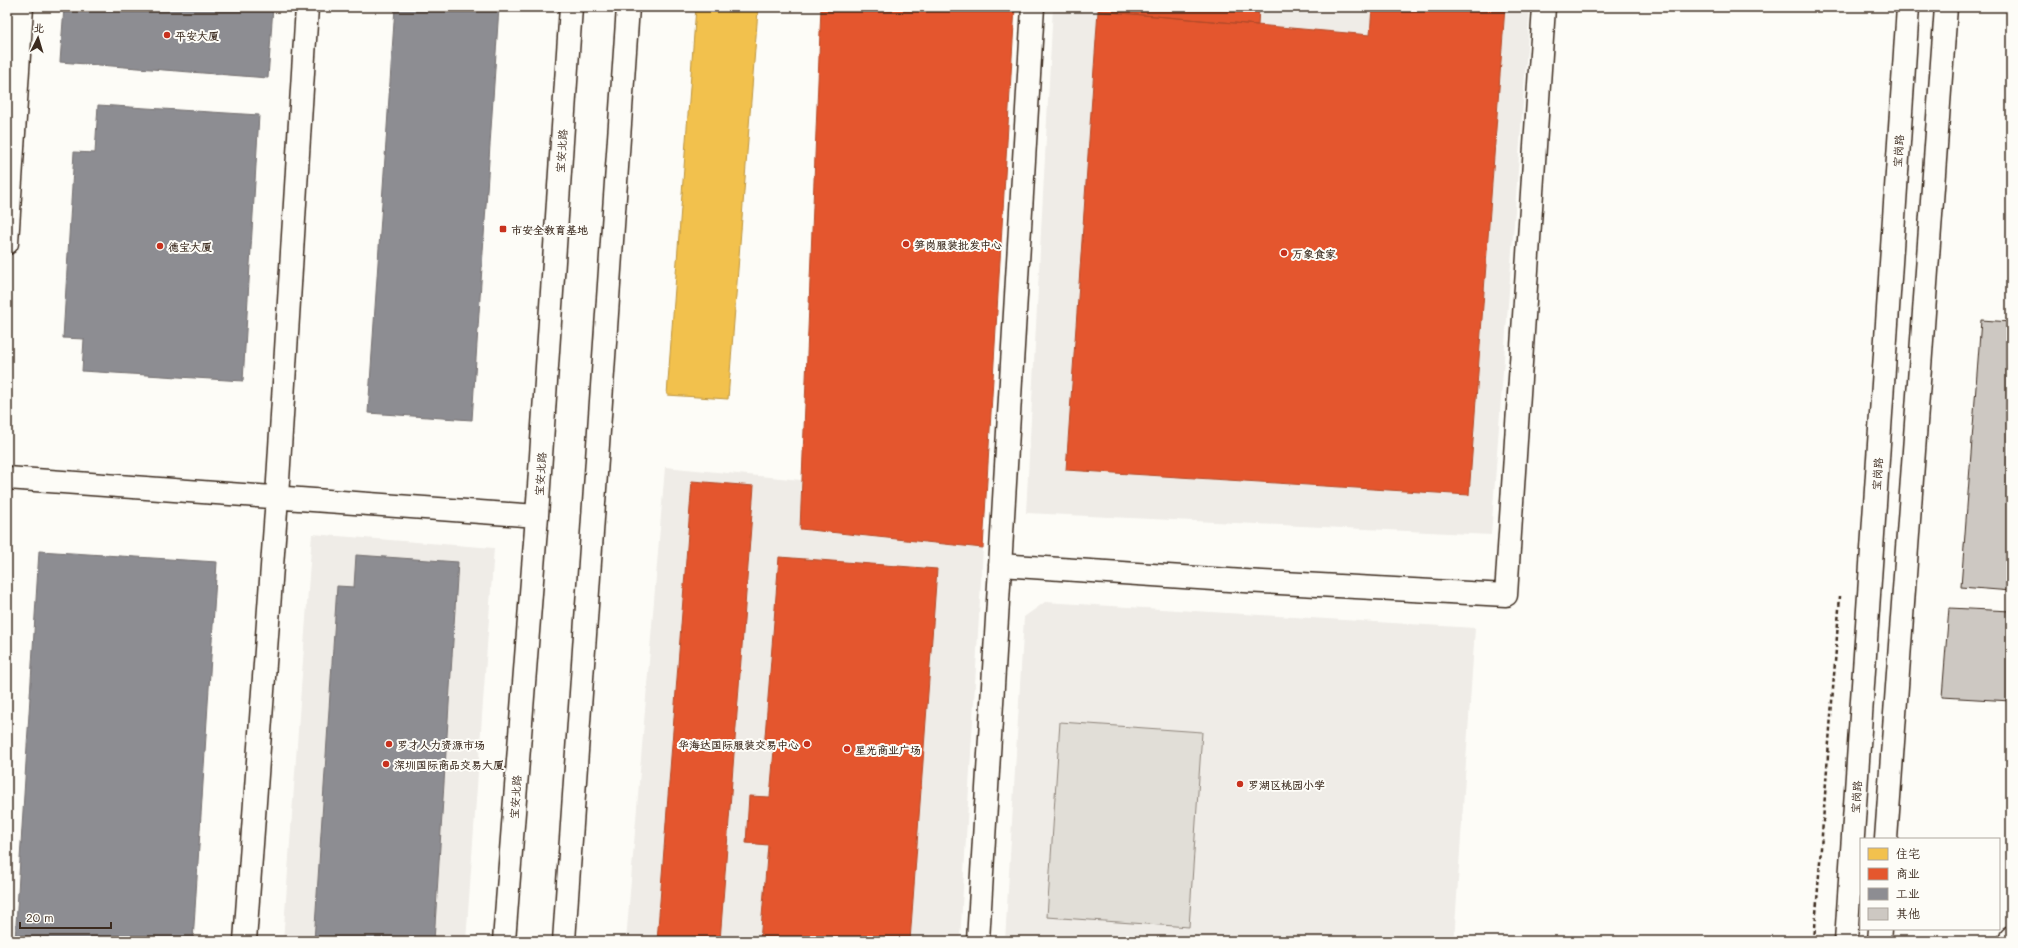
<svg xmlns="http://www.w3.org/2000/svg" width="2018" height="948" viewBox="0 0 2018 948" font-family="Mali,'LXGW WenKai TC',sans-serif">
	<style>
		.built { fill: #efece7 }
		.green { fill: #e1ded7; stroke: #8e847a }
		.homes { fill: #f2c14e; stroke: #bb9440 }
		.shops { fill: #e4572e; stroke: #b14a29 }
		.industry { fill: #8d8d92; stroke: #746f6f }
		.building { fill: #cdc8c2; stroke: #3b2a1e }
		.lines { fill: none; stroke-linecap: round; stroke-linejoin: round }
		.minor-casing { stroke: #3b2a1e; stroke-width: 25 }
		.major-casing { stroke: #3b2a1e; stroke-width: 25 }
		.path { stroke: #3b2a1e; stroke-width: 2.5; stroke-dasharray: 4 3; stroke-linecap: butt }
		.minor { stroke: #fdfcf7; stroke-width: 22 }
		.major { stroke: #fdfcf7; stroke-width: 22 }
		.poi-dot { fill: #c8321e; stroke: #fdfcf7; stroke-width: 1.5 }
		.labels { text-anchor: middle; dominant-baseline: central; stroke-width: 4; stroke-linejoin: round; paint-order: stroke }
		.poi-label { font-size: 11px; font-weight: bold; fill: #3b2a1e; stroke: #fdfcf7; text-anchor: start }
		.street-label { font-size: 11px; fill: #3b2a1e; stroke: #fdfcf7 }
	</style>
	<rect width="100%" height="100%" fill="#fdfcf7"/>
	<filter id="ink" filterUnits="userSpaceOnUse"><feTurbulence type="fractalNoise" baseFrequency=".025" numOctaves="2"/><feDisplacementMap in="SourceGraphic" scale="8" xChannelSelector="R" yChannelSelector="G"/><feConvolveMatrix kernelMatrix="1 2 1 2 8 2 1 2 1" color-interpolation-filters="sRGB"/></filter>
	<g filter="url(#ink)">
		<path class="built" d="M1053,7H1530L1491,535L1026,513Z
			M665,467L801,480L800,530L983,548L960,941H626Z
			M312,534L494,548L466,941H283Z
			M1045,602L1475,628L1454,941H1005L1024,617Z"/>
		<path class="green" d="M1060,722L1202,732L1189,927L1047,917Z"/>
		<path class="homes" d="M696,7L758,10L728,399L667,395Z"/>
		<path class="shops" d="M821,7H1015L983,548L800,529Z
			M1098,7H1259L1258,25L1098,11Z
			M1372,7H1505L1469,495L1066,470L1098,11L1370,35Z
			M692,481L754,486L720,941H657Z
			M779,557L937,569L910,941H760L768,845L746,843L749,796L770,797L774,750L764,749Z"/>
		<path class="industry" d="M64,7H273L268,78L60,62Z
			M395,7H499L472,420L368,413Z
			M98,105L259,115L243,381L82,371L84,339L63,338L74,152L95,153Z
			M39,551L217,562L193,941H15Z
			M356,555L458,562L434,941H314L337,586L354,587Z"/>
		<path class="building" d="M1981,320L2011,322V591L1961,587Z
			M1949,608L2011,611V701L1942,697Z"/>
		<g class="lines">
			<defs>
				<path id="minor" d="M7,243L22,7
					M7,478L537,516
					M1000,565L1244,581L1506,595L1544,7
					M245,941L277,497L307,7
					M504,941L537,516L571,7
					M564,941L628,7
					M978,941L1033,7
					M2010,941L2011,937"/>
				<path id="major" d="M1886,839L1946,7
					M1846,941L1908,7
					M1879,941L1880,929"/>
			</defs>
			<use href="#minor" class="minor-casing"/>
			<use href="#major" class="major-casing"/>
			<path class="path" d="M1814,941L1840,596"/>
			<use href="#minor" class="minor"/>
			<use href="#major" class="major"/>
		</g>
	</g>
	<g class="poi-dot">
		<circle cx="167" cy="35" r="4"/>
		<rect x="499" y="225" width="8" height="8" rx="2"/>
		<circle cx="906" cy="244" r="4"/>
		<circle cx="160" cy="246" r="4"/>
		<circle cx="1284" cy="253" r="4"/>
		<circle cx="389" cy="744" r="4"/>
		<circle cx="807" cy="744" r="4"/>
		<circle cx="847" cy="749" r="4"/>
		<circle cx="386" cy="764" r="4"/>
		<circle cx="1240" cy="784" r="4"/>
	</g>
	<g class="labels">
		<g class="poi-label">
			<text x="175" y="35">平安大厦</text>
			<text x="511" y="229">市安全教育基地</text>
			<text x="914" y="244">笋岗服装批发中心</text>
			<text x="168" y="246">德宝大厦</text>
			<text x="1292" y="253">万象食家</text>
			<text x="397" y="744">罗才人力资源市场</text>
			<text x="799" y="744" text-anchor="end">华海达国际服装交易中心</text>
			<text x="855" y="749">星光商业广场</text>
			<text x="394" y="764">深圳国际商品交易大厦</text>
			<text x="1248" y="784">罗湖区桃园小学</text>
		</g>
		<g class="street-label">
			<text transform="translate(561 151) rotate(-86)">宝安北路</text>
			<text transform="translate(1898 151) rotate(-86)">宝岗路</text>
			<text transform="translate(540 474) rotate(-86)">宝安北路</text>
			<text transform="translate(1877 474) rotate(-86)">宝岗路</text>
			<text transform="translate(515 797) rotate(-86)">宝安北路</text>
			<text transform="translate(1856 797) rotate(-86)">宝岗路</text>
		</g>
	</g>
	<rect width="2018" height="948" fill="none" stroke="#fdfcf7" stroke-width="24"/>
	<rect x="12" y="12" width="1994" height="924" fill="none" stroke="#3b2a1e" stroke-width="1.5" filter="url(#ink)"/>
	<rect x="1860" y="838" width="140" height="92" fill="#fdfcf7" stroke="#afa8a0"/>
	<rect x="1868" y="848" width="20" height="12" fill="#f2c14e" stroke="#afa8a0"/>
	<text x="1896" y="858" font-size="12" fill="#3b2a1e">住宅</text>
	<rect x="1868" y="868" width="20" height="12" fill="#e4572e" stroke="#afa8a0"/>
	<text x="1896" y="878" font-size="12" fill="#3b2a1e">商业</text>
	<rect x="1868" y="888" width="20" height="12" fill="#8d8d92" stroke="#afa8a0"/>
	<text x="1896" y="898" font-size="12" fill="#3b2a1e">工业</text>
	<rect x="1868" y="908" width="20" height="12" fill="#cdc8c2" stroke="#afa8a0"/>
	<text x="1896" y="918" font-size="12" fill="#3b2a1e">其他</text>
	<g transform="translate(38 38) rotate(5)" stroke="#fdfcf7" stroke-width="3" paint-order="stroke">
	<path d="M0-3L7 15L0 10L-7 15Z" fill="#3b2a1e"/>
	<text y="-6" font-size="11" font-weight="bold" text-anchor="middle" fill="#3b2a1e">北</text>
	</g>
	<path d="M20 922v6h91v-6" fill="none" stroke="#3b2a1e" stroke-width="2"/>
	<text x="26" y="922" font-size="12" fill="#3b2a1e" stroke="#fdfcf7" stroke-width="3" paint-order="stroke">20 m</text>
</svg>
